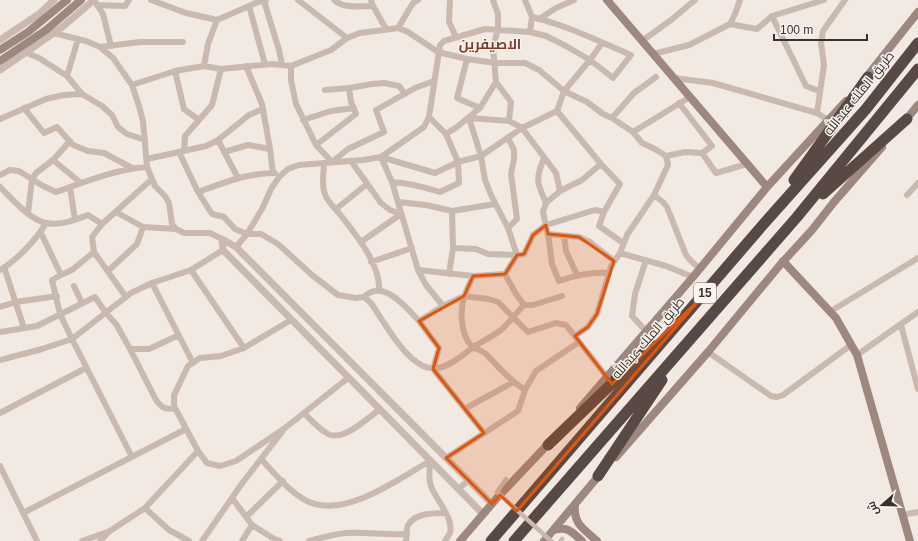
<svg xmlns="http://www.w3.org/2000/svg" width="918" height="541" viewBox="0 0 918 541" font-family="Helvetica,Cairo,sans-serif">
	<style>
		.lines { fill: none; stroke-linecap: round; stroke-linejoin: round }
		.pedestrian { stroke: #c9b9ae; stroke-width: 4.5 }
		.minor { stroke: #c9b9ae; stroke-width: 6 }
		.tertiary { stroke: #c9b9ae; stroke-width: 7 }
		.secondary { stroke: #9d8880; stroke-width: 8 }
		.motorway { stroke: #594944; stroke-width: 11 }
		.pedestrian-bridge { stroke: #c9b9ae; stroke-width: 4.5 }
		.marked { fill: #df570e; fill-opacity: 0.2; stroke: #df570e; stroke-width: 3; stroke-linejoin: round }
		.labels { text-anchor: middle; dominant-baseline: central; stroke-width: 3; stroke-linejoin: round; paint-order: stroke }
		.shield { fill: #f9f4ee; stroke: #736a66; stroke-width: 1 }
		.shield-label { font-size: 12px; font-weight: bold; fill: #392f2c }
		.street-label { font-size: 13px; fill: #392f2c; stroke: #f9f4ee }
		.neighbourhood-label { font-size: 14px; font-weight: bold; fill: #813b2c; stroke: #f9f4ee }
	</style>
	<rect width="100%" height="100%" fill="#f2e9e2"/>
	<g class="lines">
		<path class="pedestrian" d="M561,541L562,539"/>
		<path class="minor" d="M94,0L103,14L111,46
			M151,0L186,13L217,20L258,2L266,0
			M298,0L347,38
			M334,0C344,9 360,6 373,6
			M371,0L373,6L386,29
			M450,0L449,22L456,37
			M525,0L532,17L530,32
			M264,1L279,50L282,65
			M97,5L125,6L129,0
			M249,6L265,64
			M772,16L806,86L819,91
			M539,19L556,8L574,0
			M730,24L757,29L772,16L824,0
			M398,28L413,3L418,0
			M53,33L86,41L100,47L113,58L132,85L139,106L143,121L147,167L155,186L165,196L169,203L172,224L176,229L184,233H210L222,239
			M642,41L671,20L695,0
			M100,47L140,42H183
			M27,53L39,58L67,76L82,94L102,106L112,115L118,127L127,134L145,140
			M653,54L689,45L730,24L735,14L740,0
			M467,59L457,98L480,108
			M204,66L208,44L217,20
			M246,66L262,104L270,149L273,173
			M291,66V80L296,104L316,145L332,162L348,149L384,132L376,110L415,88L434,81
			M175,71L184,109L199,120L185,136L184,151
			M67,76L78,39
			M674,78L713,83L817,113L828,120
			M496,82L511,102L509,121
			M132,85L175,71L204,66L221,69L272,64L291,66L331,50L347,38L360,33L398,28L408,32L438,52L467,59L496,63H525L539,70L564,91L557,111L522,128L481,156L458,162L435,173L381,157
			M325,90L349,88L372,84L384,83L399,86L405,94
			M679,103L712,146L702,153
			M24,108L44,133L57,127L73,145L88,151L104,153L132,168
			M557,111L601,164L620,184L604,212L599,226L623,243
			M817,113L824,65L821,43L823,31L845,0
			M612,118L634,93L656,77
			M0,119L46,99L64,95L82,94
			M199,120L212,105L221,69
			M303,120L331,111L354,108
			M633,132L690,97
			M446,134L457,127L480,108L496,82L493,47L498,29V14L493,0
			M218,140L238,178
			M316,145L356,114L351,102L349,88
			M179,152L198,192L212,214L224,217L235,229L247,234L262,209L271,189L279,177L288,169L299,165L363,160L381,157L424,127L429,117L440,45L444,41L485,29L530,32L546,36L566,46L590,60L613,78L631,55C598,41 566,25 532,17
			M224,152L248,145L270,149
			M666,156L685,152L702,153L716,173L747,164
			M381,157L392,182L418,270L426,285L443,306
			M544,158C535,179 537,183 546,203
			M147,159L206,146L218,140L249,115L263,109
			M53,160L81,183
			M351,161L381,203L390,210L401,214
			M324,163C324,173 321,185 325,194C327,201 333,206 338,212C353,231 381,264 379,290
			M601,164L582,180L560,191L546,203L543,212L549,240L552,264L559,281C576,275 591,272 609,273
			M0,175L10,170L19,171L43,186L56,192C85,182 116,169 147,167
			M392,182C409,183 424,187 440,192L459,183L458,162L446,134L429,117
			M0,187C11,198 30,220 46,223C60,226 75,220 88,215L102,224
			M70,187L75,220
			M198,192C223,183 247,173 275,173
			M654,195L663,202L667,207L686,255L691,261L699,268
			M907,195L918,183
			M398,202L426,205L452,211L495,204
			M336,209L367,184
			M116,212L143,227L176,229
			M28,213L32,179L36,173L53,160L70,141
			M508,228L517,219L511,174L514,159V150L508,138
			M41,233L61,275L52,280L60,314L72,339L132,457
			M548,234L579,237L590,242L614,261
			M564,236L566,251L577,275
			M361,242L401,214
			M236,247L247,234H261L278,244L312,275L338,295L356,298L364,297L371,303C384,322 403,357 423,366C442,375 461,356 475,346C483,341 493,336 501,330C509,323 516,313 524,305
			M453,248L476,249L488,254L517,255L524,254L533,235L546,225L595,210L604,212
			M620,253L666,266L693,277
			M371,262L412,248
			M4,267L24,328
			M0,270C16,261 37,239 46,223
			M191,270L244,348
			M418,270L473,276L505,274
			M108,271L137,244L143,227
			M449,274L453,248L452,211
			M505,274L517,255L508,228L491,195L485,180L481,156L469,118L509,121L522,128L556,173L560,191
			M505,274L516,294L524,305H533L562,296
			M61,275L72,270L94,252
			M473,276C470,283 466,290 464,297C460,311 460,336 473,347C477,350 482,350 486,354C498,367 510,380 525,390
			M152,283L193,363
			M74,286L82,303
			M126,297L94,252L92,237L102,224L152,179
			M364,297C383,278 406,307 419,321
			M0,307L16,302L57,296
			M831,311L918,258
			M291,320L244,348L221,356L200,358L188,366L174,395V406L198,451L207,463L220,466L236,461L285,428L348,378
			M901,325L918,389
			M646,331L632,316L635,294L646,260
			M0,332L37,326L95,297L106,313L116,324L130,349H149L179,335
			M575,336L588,327L597,314L611,266L620,253L627,235L654,195L668,165L666,156L655,149L642,143L633,132L612,118L603,114L587,102L564,91L590,60L602,43
			M130,349L156,400C162,408 165,410 175,408
			M708,352L771,396L777,397L783,395L851,345
			M857,355L918,312
			M0,360L42,349L72,339L131,293L152,283L191,270L223,250
			M465,409C481,399 497,392 513,382
			M0,413L86,368
			M304,413C311,420 319,429 328,434C343,442 368,418 380,409
			M484,433L433,369L439,348L419,321L443,306L464,296L488,299L498,302L528,332L556,323L566,325L607,377
			M446,458L518,411L525,390L536,371L579,342
			M261,459C275,474 295,499 315,504C351,514 400,478 430,461
			M430,461C430,469 428,479 431,486C436,500 454,518 450,533C449,535 446,539 445,541
			M0,466L37,541
			M458,489L468,481
			M232,498L252,525L276,540L280,541
			M145,508L169,530L189,541
			M23,513L186,429
			M902,515L918,512
			M246,517L283,481
			M82,541L110,531L145,508L198,451
			M100,541L107,534
			M202,541L243,482L282,432
			M242,541L252,525
			M309,541C321,538 334,534 346,533C366,532 386,535 407,534
			M406,541C407,536 406,529 408,525C415,513 434,513 446,513"/>
		<path class="tertiary" d="M0,40L39,14L54,0
			M0,70L61,28L94,0
			M483,514L223,250L222,239L236,247L492,504"/>
		<path class="secondary" d="M607,0L767,187
			M0,50L28,32L67,0
			M0,61L46,30L81,0
			M864,80L918,12
			M904,122L918,105
			M783,261L836,318L857,355L910,541
			M580,408L693,277L767,187L846,101
			M616,457L708,352L780,265L812,230L834,202L882,147
			M575,505C573,524 584,529 597,541
			M554,530C568,526 572,532 582,541
			M460,541L497,498L551,441
			M544,541L601,473"/>
		<path class="motorway" d="M794,180L868,77
			M823,194L907,119
			M548,445L652,345
			M598,476L662,380
			M491,541L761,227L866,109L918,43
			M514,541L797,217L918,69"/>
		<path class="pedestrian-bridge" d="M506,479L497,492L551,541"/>
	</g>
	<path class="marked" d="M546,225L548,234L579,237L614,261L597,314L588,327L575,336L612,384L700,299L517,511L500,495L492,504L446,458L484,433L433,369L439,348L419,321L464,296L473,276L505,274L517,255L524,254L533,235Z"/>
	<g class="labels">
		<rect class="shield" x="694" y="283" width="22" height="20" rx="3"/>
		<g class="shield-label">
			<text x="705" y="293">15</text>
		</g>
		<g class="street-label">
			<text transform="translate(859 93) rotate(-51)">طريق الملك عبدالله</text>
			<text transform="translate(648 338) rotate(-49)">طريق الملك عبدالله</text>
		</g>
		<g class="neighbourhood-label">
			<text x="490" y="44">الاصيفرين</text>
		</g>
	</g>
	<g transform="translate(882 505) rotate(250)" stroke="#f9f4ee" stroke-width="3" paint-order="stroke">
	<path d="M0-3L7 15L0 10L-7 15Z" fill="#392f2c"/>
	<text y="-6" font-size="11" font-weight="bold" text-anchor="middle" fill="#392f2c">ش</text>
	</g>
	<path d="M774 34v6h93v-6" fill="none" stroke="#392f2c" stroke-width="2"/>
	<text x="780" y="34" font-size="12" fill="#392f2c" stroke="#f9f4ee" stroke-width="3" paint-order="stroke">100 m</text>
</svg>
